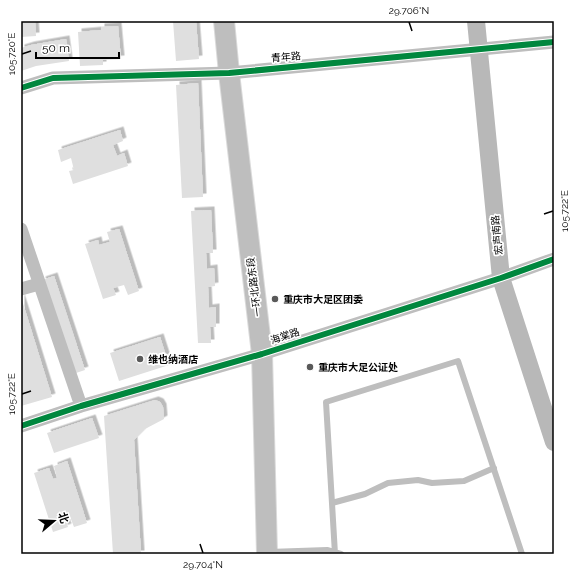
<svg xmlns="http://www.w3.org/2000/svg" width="575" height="575" viewBox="0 0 575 575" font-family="Raleway,'Noto Sans SC',sans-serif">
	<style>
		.building { fill: #dfdfdf; filter: url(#shadow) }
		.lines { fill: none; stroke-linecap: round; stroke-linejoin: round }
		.primary-casing { stroke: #dbdbdb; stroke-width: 22 }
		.lane { stroke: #bebebe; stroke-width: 6 }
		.street { stroke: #bebebe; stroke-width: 13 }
		.secondary { stroke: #b8b8b8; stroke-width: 18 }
		.primary { stroke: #bebebe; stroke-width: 20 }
		.cycleway-casing { stroke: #fff; stroke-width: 8 }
		.cycleway { stroke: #00873e; stroke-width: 6 }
		.ticks { fill: none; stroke: #000; stroke-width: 1.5 }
		.poi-dot { fill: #595959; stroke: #fff; stroke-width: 1.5 }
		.labels { text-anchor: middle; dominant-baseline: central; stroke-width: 3.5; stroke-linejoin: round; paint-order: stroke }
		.street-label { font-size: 10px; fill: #000; stroke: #fff }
		.poi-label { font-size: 10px; font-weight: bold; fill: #000; stroke: #fff; text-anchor: start }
		.neatline { fill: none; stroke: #000; stroke-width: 1.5 }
		.ticks-label { font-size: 10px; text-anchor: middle; fill: #000 }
	</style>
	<defs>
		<filter id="shadow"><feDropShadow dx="3.5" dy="-3.5" stdDeviation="0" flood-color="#0004"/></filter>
	</defs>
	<rect width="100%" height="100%" fill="#fff"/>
	<path class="building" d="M21,21H35L36,36L21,37Z
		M173,21H196L199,59L176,61Z
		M118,26L121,59L103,60V65L80,66L78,32L101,30V27Z
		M66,39L69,61L36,66L21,71V48L31,45Z
		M198,83L203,197L182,198L176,85Z
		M120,130L123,141L113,145L117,156L124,153L128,166L73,184L69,171L74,170L71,158L61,162L58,150Z
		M211,210L213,253H206L207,269L214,268L215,286L208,287L209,308L216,307V327H210L211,343H198L191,211Z
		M119,229L139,291L128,295L124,285L113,288L116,295L103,299L85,244L98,240L99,245L110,242L107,232Z
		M54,276L85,370L73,374L42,280Z
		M21,297L52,397L21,406Z
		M160,337L169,365L119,381L110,353Z
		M155,400L160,402L163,407L164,419L145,429L134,440L141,554H113L104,416Z
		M92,418L99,438L54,453L47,433Z
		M67,461L87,523L74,527L69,514L64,515L68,527L53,532L34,473L49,468L53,479L57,478L54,466Z"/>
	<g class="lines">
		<defs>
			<path id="primary" d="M224,21L229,73L262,354L267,554"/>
		</defs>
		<use href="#primary" class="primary-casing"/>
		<path class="lane" d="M332,503L365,494L388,483L418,480L432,483L464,481L494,468
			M269,552L327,550L341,554
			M335,554L326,402L458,361L522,554"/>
		<path class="street" d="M21,88L53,78L229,73L554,42
			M21,229L81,406
			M21,289L39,284
			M21,426L81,406L262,354L501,278L554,259"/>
		<path class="secondary" d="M476,21L501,278L554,442"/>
		<use href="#primary" class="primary"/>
		<defs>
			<path id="cycleway" d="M21,88L53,78L229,73L554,42
				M21,426L81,406L262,354L501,278L554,259"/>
		</defs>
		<use href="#cycleway" class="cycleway-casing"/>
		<use href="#cycleway" class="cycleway"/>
	</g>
	<path class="ticks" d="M409,22L412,31M22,54L31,51M544,214L553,211M22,394L31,391M200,544L203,553"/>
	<g class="poi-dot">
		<circle cx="275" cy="299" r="4"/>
		<circle cx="140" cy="359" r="4"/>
		<circle cx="310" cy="367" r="4"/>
	</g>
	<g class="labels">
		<g class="street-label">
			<text transform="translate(286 57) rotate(-5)">青年路</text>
			<text transform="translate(497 235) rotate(-96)">宏声南路</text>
			<text transform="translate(254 287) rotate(-97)">一环北路东段</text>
			<text transform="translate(285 336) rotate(-18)">海棠路</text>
		</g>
		<g class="poi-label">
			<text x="283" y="299">重庆市大足区团委</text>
			<text x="148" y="359">维也纳酒店</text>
			<text x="318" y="367">重庆市大足公证处</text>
		</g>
	</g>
	<rect width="575" height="575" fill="none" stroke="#ffffff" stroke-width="44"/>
	<g transform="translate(54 521) rotate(71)" stroke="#ffffff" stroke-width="3" paint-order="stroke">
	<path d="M0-3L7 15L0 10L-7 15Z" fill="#000000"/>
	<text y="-6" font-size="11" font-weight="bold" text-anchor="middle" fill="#000000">北</text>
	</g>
	<path d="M36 52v6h83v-6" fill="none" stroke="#000000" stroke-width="2"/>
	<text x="42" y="52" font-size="12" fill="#000000" stroke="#ffffff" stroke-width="3" paint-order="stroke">50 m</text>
	<rect x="22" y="22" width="531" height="531" class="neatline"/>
	<g class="ticks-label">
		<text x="409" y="14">29.706°N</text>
		<text transform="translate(11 54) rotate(-90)" y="4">105.720°E</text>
		<text transform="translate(564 211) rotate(-90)" y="4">105.722°E</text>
		<text transform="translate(11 394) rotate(-90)" y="4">105.722°E</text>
		<text x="203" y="568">29.704°N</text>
	</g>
</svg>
